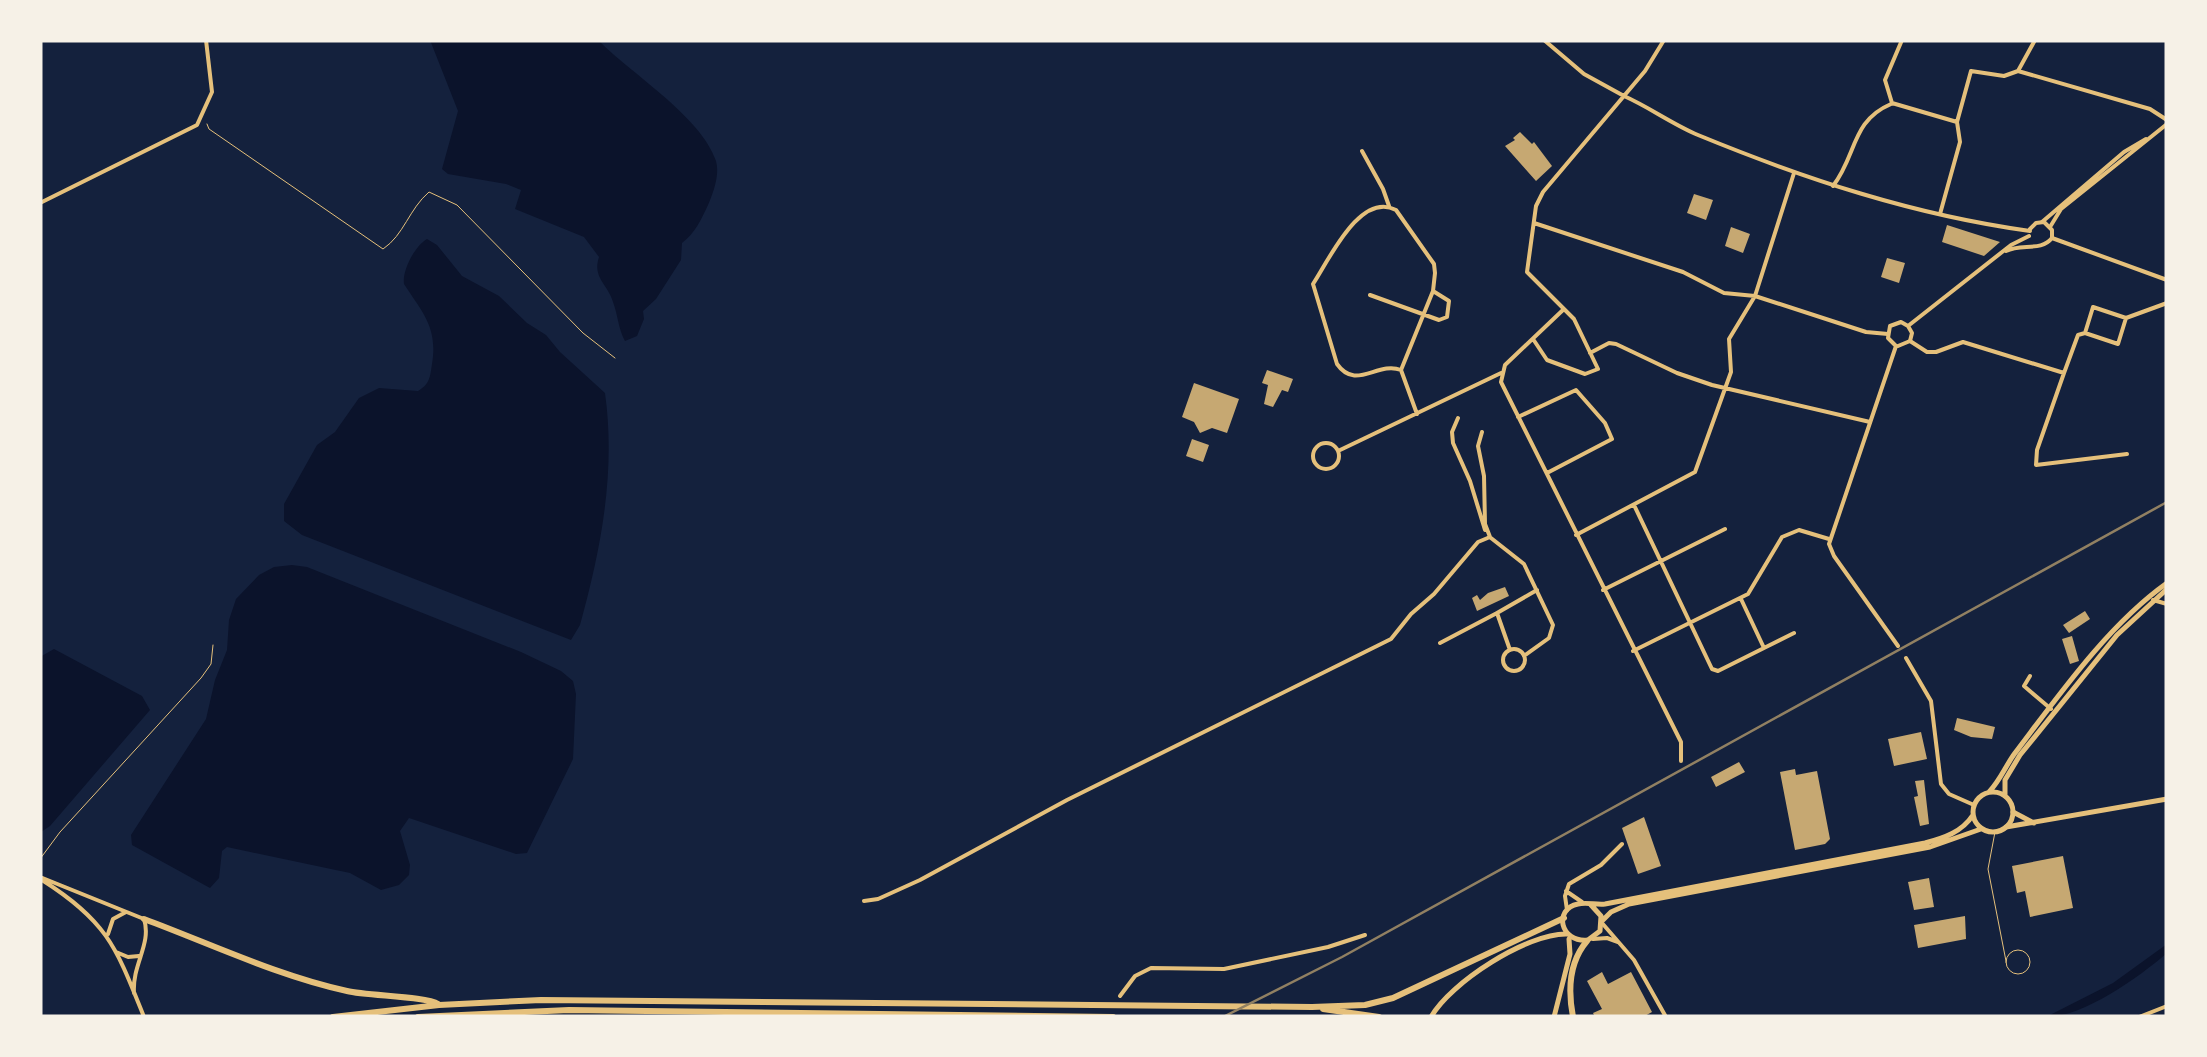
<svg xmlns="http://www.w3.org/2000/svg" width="2207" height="1057" viewBox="0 0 2207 1057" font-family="'Space Grotesk',sans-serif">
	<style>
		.water { fill: #0b132b }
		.building { fill: #c6a872 }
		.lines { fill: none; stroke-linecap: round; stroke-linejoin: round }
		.path { stroke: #e5c07b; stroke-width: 1 }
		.service { stroke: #e5c07b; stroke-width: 1 }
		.minor { stroke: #e5c07b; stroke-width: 4 }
		.tertiary { stroke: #e5c07b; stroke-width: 4 }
		.secondary { stroke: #e5c07b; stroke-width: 5 }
		.primary { stroke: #e5c07b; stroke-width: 5 }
		.trunk { stroke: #e5c07b; stroke-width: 6 }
		.rail { stroke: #918062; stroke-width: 2.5 }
	</style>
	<rect width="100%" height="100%" fill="#14213d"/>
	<path class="water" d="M430,40H598C630,73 701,116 716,161C720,175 713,193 708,205C701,220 695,233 682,243L681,260L656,299L643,311L644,319L637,336L625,341C618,328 618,315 613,302C608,284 592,278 599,257L584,237L515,209L521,190L506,184L448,174L442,169L458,111Z
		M427,239L437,245L462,276L499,296L527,323L546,335L560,352L605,393C616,472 601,549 580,625L571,640L302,535L284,521V504L317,445L335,432L359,398L379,388L418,391C430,384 430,377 432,364C438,328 423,313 404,284C402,270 415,246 427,239Z
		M292,565L307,567L521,652L561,671L573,681L576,694L573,759L527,853L516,854L409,818L400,831L410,865L409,875L399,885L381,890L350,873L227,847L222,851L219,878L210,888L132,845L131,835L206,719L215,680L227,650L229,620L236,599L259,575L274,567Z
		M54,649L142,696L150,710L50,826L41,832L40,657Z
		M2167,944V953C2139,977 2084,1017 2046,1017L2113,983Z"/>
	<path class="building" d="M1520,132L1532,144L1534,142L1552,166L1536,181L1505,146L1515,140L1513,138Z
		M1694,194L1713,200L1706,220L1687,213Z
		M1947,225L2000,242L1984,256L1942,242Z
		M1731,227L1750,234L1743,253L1725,246Z
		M1887,258L1905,263L1899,283L1881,277Z
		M1267,370L1293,379L1288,392L1282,390L1273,407L1264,404L1268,385L1262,383Z
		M1194,383L1239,399L1227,433L1212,428L1200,433L1194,422L1182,417Z
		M1192,439L1209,445L1203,462L1186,456Z
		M1505,587L1509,596L1477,611L1472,598L1477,595L1480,600L1488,593Z
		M2085,611L2090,619L2069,633L2063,625Z
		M2072,636L2079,661L2070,664L2062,639Z
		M1957,718L1995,727L1992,739L1971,737L1954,730Z
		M1921,732L1927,759L1894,766L1888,739Z
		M1739,762L1745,772L1716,787L1711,777Z
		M1795,769L1796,775L1817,771L1830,839L1825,844L1795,850L1780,772Z
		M1924,780L1929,824L1920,826L1914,797L1918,796L1915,781Z
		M1644,817L1661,866L1638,874L1622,828Z
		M2063,856L2073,908L2030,917L2025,891L2017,893L2012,866Z
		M1929,878L1934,907L1914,910L1908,882Z
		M1965,916L1966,939L1918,948L1914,925Z
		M1602,972L1608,984L1631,972L1652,1012L1643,1017H1595L1593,1013L1602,1009L1587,981Z"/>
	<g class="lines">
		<path class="path" d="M207,124L209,129L383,249C404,235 409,209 429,192L457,205L583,333L615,358"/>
		<path class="service" d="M1995,832L1988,869L2006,961
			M40,859L60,832L201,678L211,664L213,645
			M2006 962a12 12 0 1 1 24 0a12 12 0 1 1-24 0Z"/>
		<path class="minor" d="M1544,40L1584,74L1624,96
			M1902,40L1885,80L1892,103L1957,122L1960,142L1940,214
			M2018,71L2150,109L2167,120
			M1957,122L1971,71L2004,76L2018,71L2035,40
			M1362,151L1383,189L1389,206
			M1833,186C1857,155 1851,121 1891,104
			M2042,222L2124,152L2146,139
			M1534,223L1683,272L1724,293L1755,296L1866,332L1888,334
			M2050,227L2061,209L2167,124
			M1370,295L1439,320L1447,317L1449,301L1433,291
			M2093,307L2126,318L2118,344L2085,333Z
			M1564,309L1505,365L1501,382L1681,742V761
			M2126,318L2167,303
			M1533,339L1547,360L1585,374L1598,369L1574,319L1527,272L1536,206L1543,192L1645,71L1664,40
			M1910,341L1927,352H1936L1963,342L2064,373L2037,450L2036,465L2127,454
			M1590,353L1609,343L1616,344L1677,373L1712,385L1870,422
			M1401,370C1377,361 1356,391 1337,364L1313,284C1329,260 1360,191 1396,210L1434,264L1435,273L1433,291L1401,370L1417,414
			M2064,373L2078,335L2085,333
			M1518,417L1576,390L1605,423L1612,439L1547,473
			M1458,418L1452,432L1453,443L1470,481L1485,530
			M1313 456a13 13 0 1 1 26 0a13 13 0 1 1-26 0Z
			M1338,451L1501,373
			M1634,505L1712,669L1718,671L1764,648L1741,599
			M1576,535L1695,472L1731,372L1729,339L1755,296L1794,173
			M1491,538L1524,564L1553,625L1549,638L1524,656
			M1603,590L1725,529
			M2153,600L2167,604
			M1440,643L1497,613
			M1764,648L1794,633
			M1503 660a11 11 0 1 1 22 0a11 11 0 1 1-22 0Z
			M1510,650L1497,613L1537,590
			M1633,651L1748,594L1782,537L1799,530L1829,539
			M2030,676L2024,686L2051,709
			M1566,891L1582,902
			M864,901L878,899L920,880L1067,800L1391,639L1411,614L1434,594L1478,542L1490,537L1485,524L1484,476L1478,446L1482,432
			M1567,910L1565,896L1569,884L1601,865L1622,844
			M1602,923L1634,960L1666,1017
			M1593,939L1607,938L1618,942
			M1120,996L1135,976L1151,968L1224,969L1328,947L1365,935
			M2139,1017L2167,1006"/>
		<path class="tertiary" d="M1624,96C1649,107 1672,124 1698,135C1805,179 1914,215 2030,231
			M40,203L197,125L212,92L206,40
			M2030,229L2036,223L2044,222L2052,230V238
			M2052,238L2167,280
			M2006,251C2021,243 2041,252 2052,238
			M1908,326L2011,245L2029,236
			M1896,346L1829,544L1834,556L1898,646
			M1896,346L1888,338L1890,326L1901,322L1908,326
			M1898,346L1910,341L1912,333L1908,326
			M1906,658L1931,701L1941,784L1949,794L1974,805
			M40,877L144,919C152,944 132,964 134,993
			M42,880C108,922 116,947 144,1017
			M108,934L113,919L126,912
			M116,952L128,957L139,956"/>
		<path class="secondary" d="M2013,812L2034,823
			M2006,827L2167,799"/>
		<path class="primary" d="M1973 812a20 20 0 1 1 40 0a20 20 0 1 1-40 0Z
			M1989,792C2000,781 2006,765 2015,753C2059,695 2108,625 2167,583
			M2005,796V780L2020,755L2117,635L2167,589
			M1591,905L1601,916L1600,931L1588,940C1560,943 1553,909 1578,904C1587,902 1596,905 1605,904L1925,843C1944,838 1962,832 1973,815
			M1603,920L1611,912L1629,904L1930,847L1981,829
			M1431,1017C1450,983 1527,933 1567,934
			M1554,1017L1570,954L1569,939"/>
		<path class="trunk" d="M144,919C211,944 278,976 347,991C367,996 426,996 438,1004
			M1323,1009L1379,1017
			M333,1017L439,1005L541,1000L1312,1007L1365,1005L1393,998L1564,918
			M418,1017L569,1010L1113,1017
			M1573,1017C1568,991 1569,962 1587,941"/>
		<path class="rail" d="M1223,1017L1342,957L2167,502"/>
	</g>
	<rect width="2207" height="1057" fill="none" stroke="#f6f1e7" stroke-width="85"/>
</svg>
